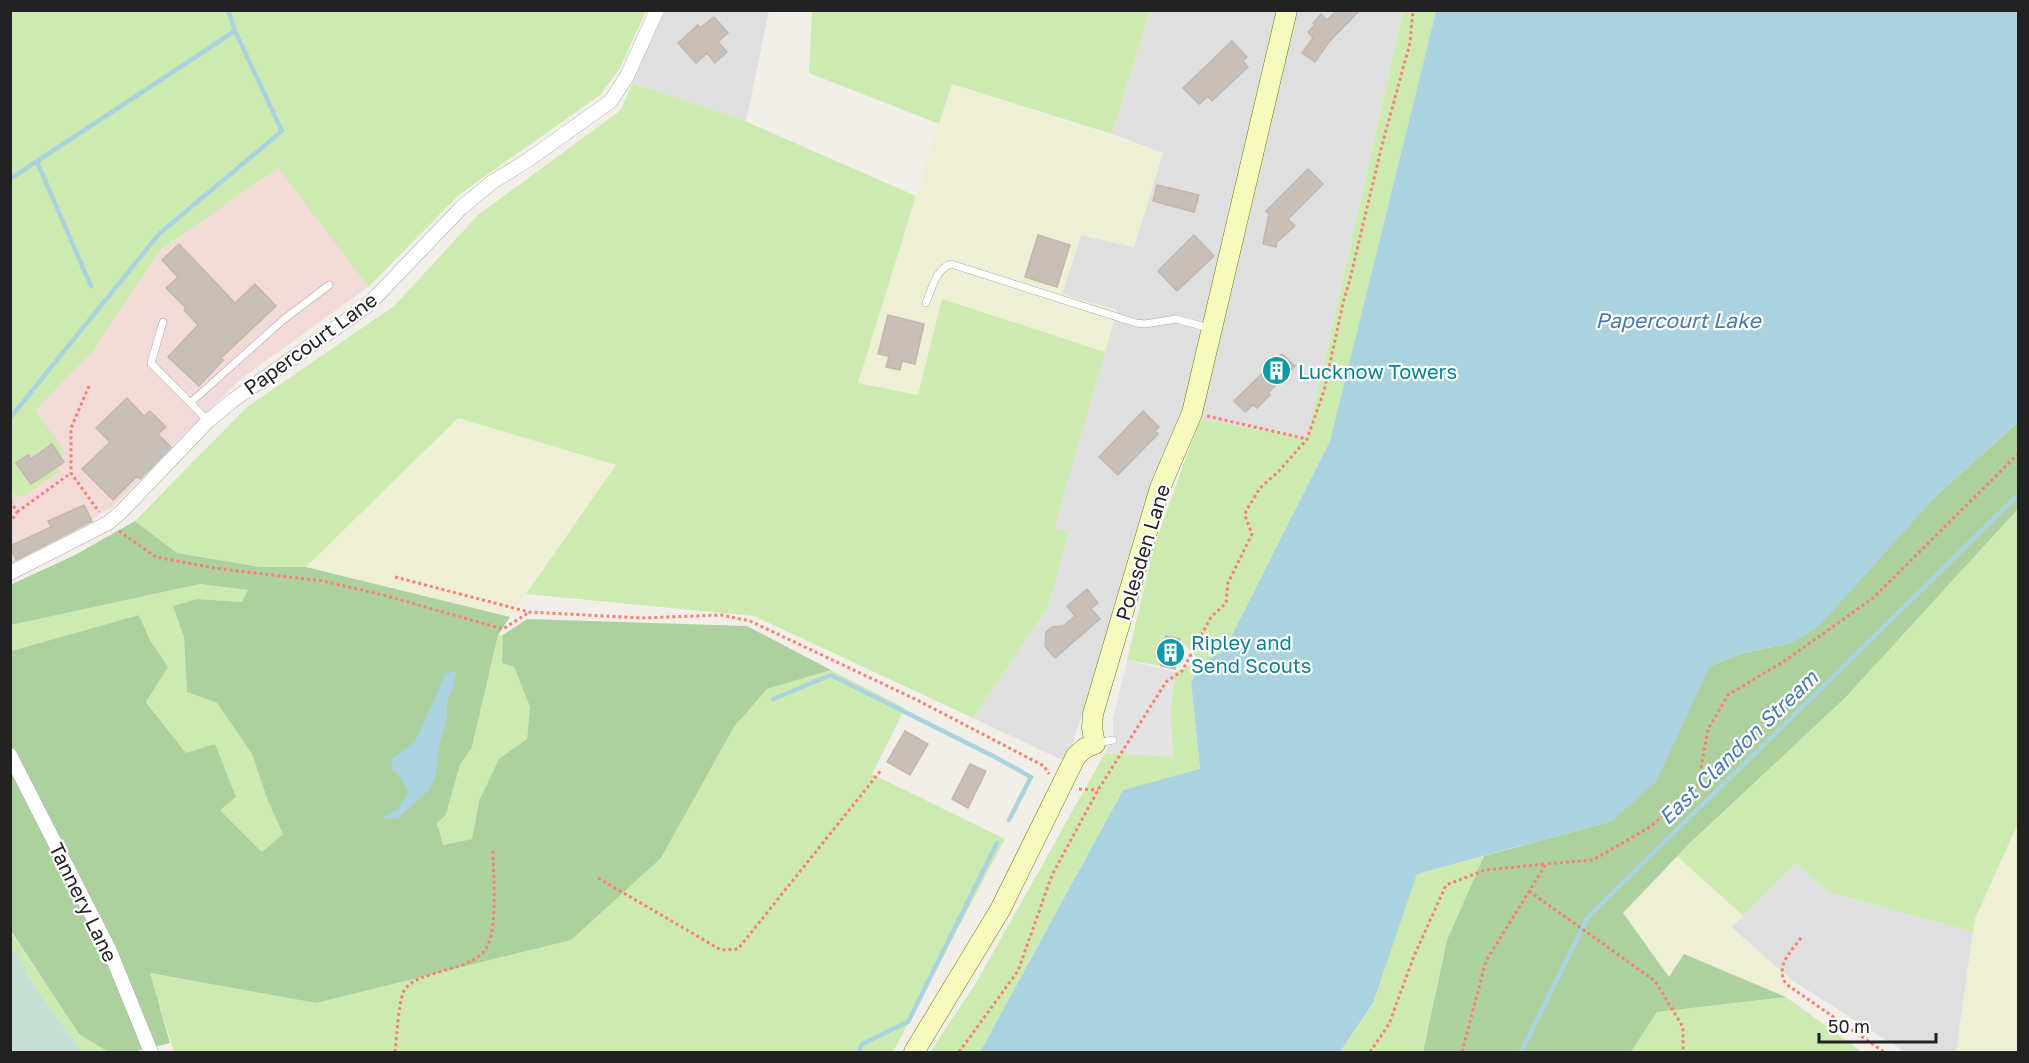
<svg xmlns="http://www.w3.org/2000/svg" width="2029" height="1063" viewBox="0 0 2029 1063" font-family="'Golos Text',sans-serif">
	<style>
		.residential { fill: #e0dfdf }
		.commercial { fill: #f2dad9 }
		.farmland { fill: #eef0d5 }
		.grass { fill: #cdebb0; fill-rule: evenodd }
		.forest { fill: #add19e }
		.wetland { fill: #c6e0d4 }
		.parking { fill: #e2e2e2 }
		.water { fill: #aad3df }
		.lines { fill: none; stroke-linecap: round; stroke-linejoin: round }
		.stream { stroke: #aad3df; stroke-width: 4.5 }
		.building { fill: #c7bfb8; stroke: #c4b6ab; stroke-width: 1.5 }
		.lane-casing { stroke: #a9a9a9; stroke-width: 8 }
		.street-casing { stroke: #a9a9a9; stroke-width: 15 }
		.secondary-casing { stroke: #707d05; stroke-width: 21 }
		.path { stroke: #fa8072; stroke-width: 3; stroke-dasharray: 3 3; stroke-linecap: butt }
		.lane { stroke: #fff; stroke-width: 7 }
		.street { stroke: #fff; stroke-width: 14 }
		.secondary { stroke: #f7fabf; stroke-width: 20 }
		.labels { text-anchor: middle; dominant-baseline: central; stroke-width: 4.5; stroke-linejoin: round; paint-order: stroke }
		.street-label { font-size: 20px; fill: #222; stroke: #fff }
		.culture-label { font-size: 20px; fill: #0d838f; stroke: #fff; text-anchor: start }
		.water-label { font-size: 21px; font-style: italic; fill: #4a7aab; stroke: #fff }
	</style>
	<rect width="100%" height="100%" fill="#f2efe9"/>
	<path class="residential" d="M665,11H769L746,121L632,83Z
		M1150,11H1403L1307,439L1184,416L1066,762L973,718L1049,605L1069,533L1053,529L1117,310L1062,295L1081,235L1134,247L1163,153L1112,134Z
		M1796,863L1828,892L1973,932L1956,1052H1905L1793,981L1731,927Z"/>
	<path class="commercial" d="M278,167L368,287L242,378L176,442L113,507L11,564L10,488L15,496L60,471L63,451L36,410L93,351L159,251Z"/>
	<path class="farmland" d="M952,84L1163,153L1134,247L1081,235L1062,294L1117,310L1105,352L943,300L918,397L857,383Z
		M458,418L617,465L510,617L306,567Z
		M2018,817V1052H1956L1975,919Z
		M1677,856L1743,916L1731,928L1793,981L1786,997L1685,954L1669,977L1622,913Z"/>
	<path class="grass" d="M10,11H646L620,68L600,95L460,194L368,287L278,168L159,251L93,351L36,410L64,451L62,459L64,462L61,464L60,471L23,497L15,496L10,488ZM52,444L62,459L61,464L31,484L16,463L28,455L31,459Z
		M812,11V10L1150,11L1112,134L952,84L939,124L809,73Z
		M1403,11H1436L1330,441L1224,652L1202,662L1191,682L1200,770L1123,790L980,1052H930L976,983L1105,753L1173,756L1170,711L1175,672L1201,662L1180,639L1166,637L1161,666L1127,660L1154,546L1200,419L1307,439Z
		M632,83L738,118L916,196L858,383L918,395L942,299L1105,352L1054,529L1069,532L1049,605L973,718L754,616L526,594L616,465L458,418L306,567H260L177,553L135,521L247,407L394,306L478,215L621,110Z
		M2018,509V823L1975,919L1973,932L1828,892L1796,863L1743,916L1677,856L1845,698Z
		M200,584L249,590L242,602L197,599L173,606L184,637L187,692L217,703L252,754L268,801L283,834L262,852L220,810L186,753L146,701L168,667L150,640L139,615L11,651V625Z
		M498,635H503L502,663L514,667L530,707L527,739L499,760L479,801L472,839L442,845L437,823L446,815L460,765L472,747Z
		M831,670L905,708L872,774L1005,839L893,1052H174L149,973L316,1003L661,858L734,727L767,689Z
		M1484,856L1447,940L1423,1052H1340L1373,1003L1416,874Z
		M10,931L79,1034L108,1052H82L29,978L11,943Z
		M1786,997L1862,1052H1631L1657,1012Z"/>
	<path class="forest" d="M2018,422V509L1845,698L1687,846L1623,913L1669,977L1684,954L1786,997L1657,1012L1631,1052H1423L1447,940L1484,856L1612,821L1710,666L1740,654L1793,642L1939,493Z
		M135,521L177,553L260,567H306L510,617L498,635L472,747L460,765L446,815L437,823L443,845L472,839L479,801L499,759L527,739L530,707L514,667L502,663L503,635L527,619L747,626L831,670L767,689L734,727L661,858L571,940L316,1003L150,973L170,1043L132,1052H108L79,1034L11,931V651L139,615L150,640L168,667L146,702L186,753L215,744L236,797L220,810L262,852L283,834L268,801L252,754L217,703L187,692L184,637L173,606L197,599L242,602L248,590L200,584L11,625L10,585L75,555Z"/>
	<path class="wetland" d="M11,943L29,978L82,1052H11Z"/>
	<path class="parking" d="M1127,660L1175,672L1170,711L1173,757L1105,753L1113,740V719Z"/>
	<path class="water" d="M1436,11H2018V422L1939,493L1818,627L1793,642L1740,654L1710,666L1656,782L1612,821L1417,874L1373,1003L1340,1052H980L1123,790L1200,769L1191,682L1202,662L1224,651L1330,441Z
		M456,672L454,686L447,702V719L440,743L435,777L429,790L398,818L380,820L399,808L408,792L402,779L391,769L393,758L415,742L446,673Z"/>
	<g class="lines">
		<path class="stream" d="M37,162L91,286
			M10,179L235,31
			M10,418L159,234L282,131L235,31L228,10
			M773,699L831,675L995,757L1031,777L1009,820
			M859,1052L862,1044L908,1022L997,843
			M1521,1052L1588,917L2018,495"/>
	</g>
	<path class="building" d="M1337,10H1360L1329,42L1315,62L1302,53L1313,38L1308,32L1315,25L1313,23L1321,14L1327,20Z
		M714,17L728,33L718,42L727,52L715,63L707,53L696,63L678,43L698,25L700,28Z
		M1232,41L1247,57L1243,61L1248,67L1212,101L1208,96L1199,104L1183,88Z
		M1308,169L1323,184L1288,219L1295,226L1277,242L1276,247L1263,244L1269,214L1266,211Z
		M1157,185L1199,195L1194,212L1153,201Z
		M1038,235L1070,245L1057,287L1025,277Z
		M1194,235L1214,256L1177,291L1158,271Z
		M179,244L235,303L255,284L276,306L221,358L223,360L199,386L168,357L198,325L184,310L186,308L166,288L178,277L162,260Z
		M888,315L924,324L915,364L902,361L900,370L886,367L889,356L878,354Z
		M1282,354L1295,366L1268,393L1270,395L1257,408L1253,405L1245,412L1234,401Z
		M127,398L144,416L150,411L166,427L158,434L171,447L140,479L137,476L113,500L82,469L110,442L96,428Z
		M1143,411L1159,427L1155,431L1158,434L1118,475L1099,457Z
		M52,444L64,462L31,484L16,463L28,455L31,459Z
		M84,505L92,521L16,560L10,546L51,527L48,521Z
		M1087,589L1098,603L1091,609L1100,619L1055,658L1045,646L1046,632L1052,627L1063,626L1075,616L1067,606Z
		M1166,636L1180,639L1175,669L1161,666Z
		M905,731L928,744L910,775L887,762Z
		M970,764L986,771L968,808L952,799Z"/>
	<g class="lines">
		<defs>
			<path id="lane" d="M926,303C932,288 936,269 951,264L1136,323L1145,324L1176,319L1209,328
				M163,322L151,363L208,421
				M190,403L283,320L329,285
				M1098,743L1113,740"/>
			<path id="street" d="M10,573L108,523L121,512L208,421L232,401L368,305L461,208L491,183L528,160L611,101L627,76L657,10
				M10,755L109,949L151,1052"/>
			<path id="secondary" d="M914,1052L1000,910L1076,756L1085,748L1095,744L1092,728L1093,714L1160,488L1192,413L1287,10"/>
		</defs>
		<use href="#lane" class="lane-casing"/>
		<use href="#street" class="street-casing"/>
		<use href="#secondary" class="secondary-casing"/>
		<path class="path" d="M89,386L71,428V473L99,512
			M1207,416L1307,439
			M10,501L17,512L10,523
			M17,512L71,473
			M119,531L156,557L214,568L323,581L383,595L503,629L528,613
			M395,577L529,612L642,618L721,615L750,621L917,700L1044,766L1049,774
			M1079,789L1098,790
			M598,878L721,950L738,949L882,769
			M1529,891L1655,981L1683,1027V1052
			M1801,938C1790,953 1775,966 1786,984L1884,1052
			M395,1052C397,1037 398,1007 403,993C413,968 475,974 488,945C498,920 493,876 493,849
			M959,1052L1018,971L1052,875L1098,790L1166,682L1182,671L1211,617L1226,603L1228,583L1252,534L1245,516L1246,511L1260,488L1279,471L1307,439L1324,391L1343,303L1350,279L1382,145L1410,43L1413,10
			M1370,1052L1389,1024L1414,956L1446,885L1485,870L1546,864
			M1462,1052L1486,961L1546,864L1593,860L1650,827L1698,785L1708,729L1728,695L1786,660L1873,598L2018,454"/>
		<use href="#lane" class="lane"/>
		<use href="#street" class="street"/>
		<use href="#secondary" class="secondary"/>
	</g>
	<defs>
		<symbol id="building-disc" viewBox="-11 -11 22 22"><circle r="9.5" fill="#0f9aa8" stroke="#fff"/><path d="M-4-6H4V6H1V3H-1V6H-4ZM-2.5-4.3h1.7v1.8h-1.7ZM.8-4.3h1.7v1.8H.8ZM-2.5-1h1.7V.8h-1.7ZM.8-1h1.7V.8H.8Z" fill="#fff"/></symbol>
	</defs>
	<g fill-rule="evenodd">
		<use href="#building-disc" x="1260" y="354" width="33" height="33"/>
		<use href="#building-disc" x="1154" y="636" width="33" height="33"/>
	</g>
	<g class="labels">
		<g class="street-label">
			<text transform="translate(310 343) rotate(-36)">Papercourt Lane</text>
			<text transform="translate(1142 552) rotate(-73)">Polesden Lane</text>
			<text transform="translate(84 902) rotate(64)">Tannery Lane</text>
		</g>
		<g class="culture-label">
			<text x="1298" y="371">Lucknow Towers</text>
			<text x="1191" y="642">Ripley and<tspan x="1191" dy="23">Send Scouts</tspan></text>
		</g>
		<g class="water-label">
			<text x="1678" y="320">Papercourt Lake</text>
			<text transform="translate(1738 747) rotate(-44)">East Clandon Stream</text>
		</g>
	</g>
	<rect width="2029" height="1063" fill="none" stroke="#222222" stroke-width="24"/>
	<path d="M1819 1033v9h117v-9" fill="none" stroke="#222222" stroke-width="3"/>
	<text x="1828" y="1033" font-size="18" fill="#222222" stroke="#ffffff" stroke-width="4.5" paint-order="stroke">50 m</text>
</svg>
